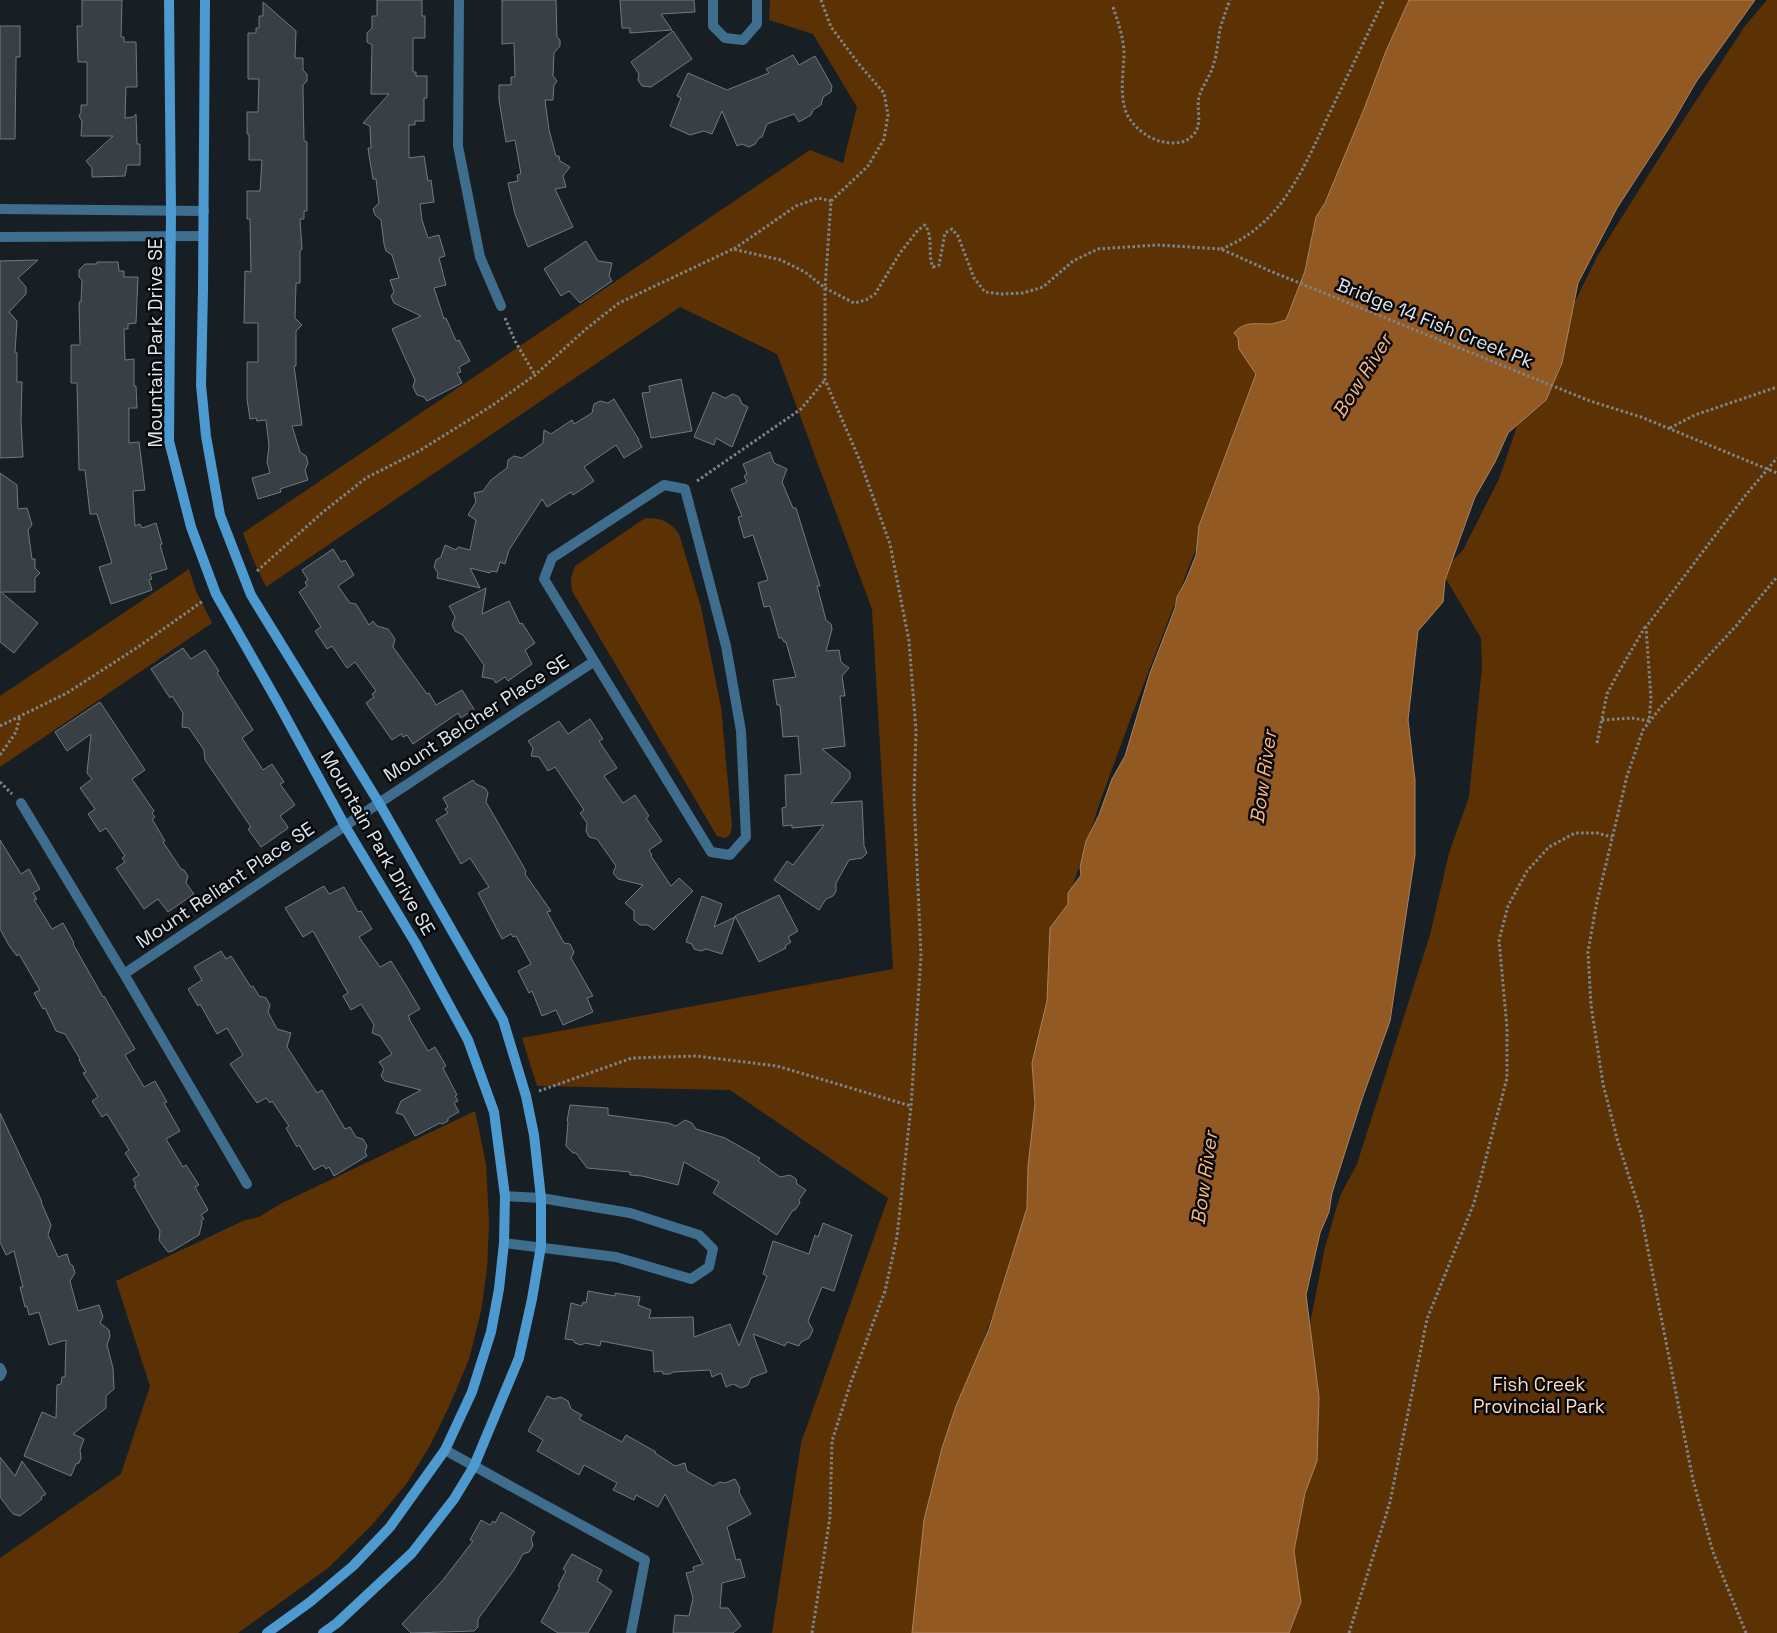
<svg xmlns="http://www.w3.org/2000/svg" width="1777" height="1633" viewBox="0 0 1777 1633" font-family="'Space Grotesk',sans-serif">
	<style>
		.green { fill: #5c3204 }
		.water { fill: #935923; stroke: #aa835f }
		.building { fill: #383f45; stroke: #717a81 }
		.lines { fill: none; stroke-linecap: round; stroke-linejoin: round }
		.path { stroke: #7e8488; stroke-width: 3; stroke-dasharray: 2.5 2.5; stroke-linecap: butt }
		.street { stroke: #3f6d8e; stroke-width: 10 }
		.secondary { stroke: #4c9acf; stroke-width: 10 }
		.labels { text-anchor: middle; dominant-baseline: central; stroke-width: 5; stroke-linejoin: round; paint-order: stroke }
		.street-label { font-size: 19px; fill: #e1e6ea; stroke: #06080b }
		.park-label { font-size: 19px; fill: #fddabf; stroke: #06080b }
		.water-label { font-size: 20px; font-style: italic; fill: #f9b67e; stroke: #06080b }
	</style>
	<rect width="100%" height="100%" fill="#181f24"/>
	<path class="green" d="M770,0H1443L1233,458L1195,551L1130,720L1100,802L1073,885L1055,970L1027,1220L968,1383L924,1633H772L801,1443L888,1198L730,1090L537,1086L522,1038L893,969L872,609L777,354L680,307L266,587L252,557L243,533L810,150L843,163L857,107L813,34L769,20Z
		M1767,0H1777V1633H1274L1308,1334L1325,1247L1340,1196L1357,1164L1430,935L1449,853L1469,797L1482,667L1481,638L1442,572L1463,550L1499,479L1525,403L1598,255L1675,133L1745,26Z
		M645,518C661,518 670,521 679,534L701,607L721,707L732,826L730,835L725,838L717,836L572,591L571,578L575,566Z
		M189,569L196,591L212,623L0,767V696Z
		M475,1111L486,1164L489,1223L487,1269L481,1311L469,1359L451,1402L431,1444L407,1483L371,1526L328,1568L238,1633H0V1558L121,1474L150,1386L116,1281L245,1220L259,1217L282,1203Z"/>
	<path class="water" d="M1409,0H1755L1696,82L1671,125L1617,208L1578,283L1562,363L1546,400L1508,433L1495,462L1475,497L1445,580L1443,602L1418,631L1408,720L1415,780V855L1390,1021L1362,1099L1332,1193L1329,1212L1320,1233L1306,1295L1319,1397L1317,1461L1305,1493L1294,1551L1301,1602L1289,1633H912L924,1520L942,1448L956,1406L989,1329L1027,1208L1028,1167L1035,1104L1032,1063L1047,1001L1050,928L1068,904V893L1081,875L1080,867L1086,841L1099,815L1112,779L1125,756L1150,673L1175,608L1177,597L1186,580L1196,555L1199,526L1256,374L1239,349L1238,338L1234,333C1244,321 1255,324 1269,324C1275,324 1280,321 1286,320L1305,271L1316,217L1325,203L1364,109L1386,51Z"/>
	<path class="building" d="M82,0H122L121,37H124V42H136L137,87H126L125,118L133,117L136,114L137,144H140V165H127L125,176L92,177V168L86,161L113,136H81L82,121L79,116L81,112V105H87V62H78L77,26H82Z
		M377,0H422V16H425V38H413V72H416V76H427V98H424V121H415V125H409V158L424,156L428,181L431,180L434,202L420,204L422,220L428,238L439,235L445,256L439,258L446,285L434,288L444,319L446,318L456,341L459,340L470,361L459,367L461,372L457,373L462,383L427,401L424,397L417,395L413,387L415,380L392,329L421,316L394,303L391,296L394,292L390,280L399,278L392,255L386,251L384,244L381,220L375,215L373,209L379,203L376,179H373L369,155L368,148H371L370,126L363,123L389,94H371L372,45L367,42V33L372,28V16H377Z
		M502,0H556L557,37L560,40V46L554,53L553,76L557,81L554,85L553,100H545L549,130L556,156H559L560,161L570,167L563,176L566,187L555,189L573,227L528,247L515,214L508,183L518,181L517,175L521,174L515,140L506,142L499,100V85H511V77H515L514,43L502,44Z
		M620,0H694L695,12L661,14L672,30L630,33V28H622Z
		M263,2L296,31L295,58H303V70L307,74V81L303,85V91L304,141L307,142V211H304V219H300L302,249L300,251V283H296L295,318L302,325L296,331V366H294L302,425L292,426L300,452L306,456L308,463L305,470L308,480L280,489L281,492L258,499L252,478L270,473L267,462L269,446L266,420L257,421L256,418L250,419L247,399V362H258V323H244L245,271L251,272L250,219H247V191H260L262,160H249V134H247V112H258L259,79H248V33H256V28H259V16H263Z
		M0,26H20V57H16V64L15,139H0Z
		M673,31L692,59L651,87L642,86L638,80L639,74L631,62Z
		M793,55L799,65L815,56L832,86L831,92L823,97L821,105L813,110L811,115L799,122L794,114L767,124L762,137L759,138L755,144L749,147L742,144L737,146L722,111L712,134L704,131L690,135L670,126L681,98L677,96L688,73L727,90L769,73L766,69Z
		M586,241L598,261L612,263L609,276L612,281L580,303L569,291L561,296L544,269Z
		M38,260L18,278L26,287V294L9,312L17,321L15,352L17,353V382H22L21,420L23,457L0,458V261Z
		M97,262H118L119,271H124V277H138L136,323L128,324V329H124L125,360L134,359V386H136L137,408H129V443L139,442L145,490L133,491L135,526L140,524L142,528L156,523L162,544L160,545L167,569L150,574L152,579L149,580L152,590L111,604L99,567L112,563L97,514H90L85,470H79L77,383H71V345H80L79,302H81L82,280L79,277V270L85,264H97Z
		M681,379L692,431L651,438L642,393L650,392L649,386Z
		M713,392L725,398L733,394L739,397L742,404L748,407L732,447L716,438L714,445L694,437Z
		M614,399L639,440H638L642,447L624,458L616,445L584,467L594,481L573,495L571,492L547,507L542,499L509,550L505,564L500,562L497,572L491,571L490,573L470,568L480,588L437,578L438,573L434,567L436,560L441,557L445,545L456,550L458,547L470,550L476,520L468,515L476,502L474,493L483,491L491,480L507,468L508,460L514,456L522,458L543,443L544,430L551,434L572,420L574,424L592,413L594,404L600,401L608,403Z
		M770,452L774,463L787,469L782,482L793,508H796L820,586H817L826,620L831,624L832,629L826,651L839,650L841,662L849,668L842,676L845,696H840L845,746L822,749L850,772V778L831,803L862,801L864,846L867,853L862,858L849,860L836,883V891L833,896L826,899L819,910L774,880L787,861L793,865L824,825L792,828V825L783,826L782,808L786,807L785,775L801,774L798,736L783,737L780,705H777L773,680L796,677L786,642H784L782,638H779L770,606L764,607L758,583L768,580L753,535L744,538L738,517L742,516L731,489L747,482L744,476L747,474L743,464Z
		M0,473L17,485L18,509L27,508L32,525L28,530L32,559H35V568L40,573L35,578V592H1L38,623L14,653L0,642Z
		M333,549L341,562L345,560L354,575L338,586L350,603L356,604L369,625L373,621L377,626L388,629L395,639L393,647L427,694L429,693L436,705L462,690L474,709L461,718L458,713L413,744L407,735L403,737L401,734L392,740L366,703L374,697L372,694L376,691L355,662L347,668L332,646L327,649L315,631L321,627L299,592L307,586L305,582L308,580L302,570Z
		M486,588L482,614L509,601L520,624L522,623L535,643L525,650L532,664L508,681L505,677L496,683L493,679L482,677L484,665L463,635L455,631L452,625L455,617L449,606Z
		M183,648L191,659L205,650L219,671L217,673L253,730L242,738L263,770L272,764L284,782L280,784L295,805L280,816L288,827L287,829L261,847L248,829L251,827L205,760L204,750L189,728L182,727L183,713L172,696L170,698L151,669Z
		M100,702L145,770L132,779L154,811L152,813L155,817L152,819L165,841L163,842L181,869L184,870L188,876L186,883L194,894L168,912L158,899L144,909L116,868L125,862L122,858L125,856L106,828L100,832L88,814L95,809L80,788L92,779L87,773L91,734L67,751L55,732Z
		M590,719L603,739L599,741L617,768L604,776L623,803L635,795L649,816L646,818L662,841L649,850L652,855L651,856L671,886L679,878L693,891L654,930L648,925H640L634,920V911L625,903L643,885L618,879L613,873L616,866L597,839L589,837L586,831L587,823L580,813L584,810L555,767L548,771L539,757L531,756L533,748L528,741L559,721L568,734Z
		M473,780L476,784L485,788L488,793L486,802L526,871L525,874L551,911L547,912L564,943L570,944L574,952L571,958L593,996L587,998L593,1012L563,1025L556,1010L542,1016L532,991L529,993L518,971L531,964L516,936L513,937L511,934L502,939L478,893L489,887L470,858L461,864L436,820L448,813L445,809L448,807L443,798Z
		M0,840L21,874L29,869L40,889L33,893L37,899L34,900L52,929L63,923L74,943L73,944L103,997L104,996L135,1049L125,1055L144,1087L155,1081L167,1102L164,1103L180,1131L166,1139L183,1167L186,1165L199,1185L195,1187L208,1210L201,1215L204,1219L201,1221L202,1223L199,1235L172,1251L168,1252L159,1240L160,1231L134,1186L136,1185L133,1179L139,1175L125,1153L129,1150L107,1114L102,1117L92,1101L98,1097L83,1073L86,1072L79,1060L80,1059L65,1034L56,1031L45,1008L43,1009L34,993L40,990L19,954L17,956L10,947L0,929Z
		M324,886L329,894L344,887L358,912L361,911L372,929L359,937L380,967L391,961L407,987L420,1009L408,1016L410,1018L409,1019L428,1051L435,1047L446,1066L443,1068L457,1095L455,1096L458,1101L454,1103L459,1112L448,1118V1121L442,1124L440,1123L415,1136L403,1115L396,1113L401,1101L421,1090L385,1081L381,1076L384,1069L379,1062L392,1054L380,1036L372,1033L374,1025L361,1004L351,1010L343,996L348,993L313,931L303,937L285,908Z
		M779,895L798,931L788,937L791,942L785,946L786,948L759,962L735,916Z
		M702,896L722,904L714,927L735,917L722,954L706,949L701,951L694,949L692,944L686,942Z
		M221,951L226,959L231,956L251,987L253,986L259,996L266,998L270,1005L268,1012L277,1029L291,1033L287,1047L317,1093L322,1090L345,1129L350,1127L356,1137L363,1139L367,1146L365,1152L367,1156L334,1176L329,1167L326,1169L323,1165L314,1170L299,1145L297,1147L286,1128L289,1126L272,1101L270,1103L266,1098L257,1103L230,1064L243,1055L227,1028L217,1034L200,1004L198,1006L188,989L202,980L194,967Z
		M570,1105L608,1108V1115L668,1123L676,1126L685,1120L692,1123L696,1129L725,1138L760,1158L758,1161L780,1177L790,1175L796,1179L797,1184L806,1190L799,1200L800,1203L795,1210H793L777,1235L713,1193L719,1182L684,1162L678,1185L642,1176L630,1175V1172L587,1168L576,1153H573L566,1146L568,1122L567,1121Z
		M0,1113L42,1202H41L51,1225L48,1235L58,1257L67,1254L70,1264L73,1266L75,1273L70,1281L78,1311L99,1305L103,1317L100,1323L109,1330L110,1336L107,1345L113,1368L114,1389L106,1396V1408L73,1434L84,1439L80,1450L81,1458L79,1463L76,1464L71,1476L24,1456L42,1412L56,1418L57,1385L61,1384L62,1377H65L66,1340L49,1345L39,1312L29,1315L27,1306L25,1307L20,1287H23L14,1251L6,1255L0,1242Z
		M823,1223L852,1235L834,1291L822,1287L808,1321L813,1330L809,1338L801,1342L799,1346L787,1342L785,1346L753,1334L767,1372L751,1378L748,1385L741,1388L733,1384L726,1387L721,1373L712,1377L710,1370L673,1372L670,1374H663L662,1371L654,1372L653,1351L601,1341L600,1346L585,1343L581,1345L575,1343L573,1340L565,1339L571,1303L582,1306L583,1302L586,1303L588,1291L615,1296V1293L640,1297L638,1305L651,1310L649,1318L693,1317L694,1337L730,1324L739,1346L767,1276L763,1274L773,1241L809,1254L815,1235L818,1237Z
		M547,1396L554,1399L561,1397L568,1401L571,1409L582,1415L579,1419L622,1442L626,1435L656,1452L655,1453L675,1466L685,1463L687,1471L713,1486L720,1482L725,1483L735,1479L740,1488L739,1492L751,1514L727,1527L736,1560L740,1559L745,1577L722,1583L720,1608H728L741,1626L733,1633H673L675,1615L689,1616L693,1598L686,1573L694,1571L693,1567L703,1564L665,1494L658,1507L636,1495L634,1500L613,1490L617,1483L584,1465L579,1475L537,1451L543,1440L528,1431Z
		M0,1457L15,1476L22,1461L46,1494L41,1497L42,1499L20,1516L13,1514L0,1497Z
		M501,1512L535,1532L531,1538L533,1546L529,1552L523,1554L514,1570L478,1619V1627L474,1631L411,1633L402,1624L443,1580L473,1541L470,1540L481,1520L490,1525L493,1521L495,1523Z
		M572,1554L602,1570L597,1581L612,1591L588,1633H558L541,1622L560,1587L558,1586L566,1571L563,1569Z"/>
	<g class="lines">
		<path class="path" d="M1113,7C1118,22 1123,36 1124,51C1124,72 1119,91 1126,112C1131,125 1146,137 1159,141C1172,144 1185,145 1194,134C1203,123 1196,110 1199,97C1202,86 1210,77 1213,66C1217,54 1218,41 1220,29C1223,19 1226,10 1230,0
			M734,249L796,206L818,198L831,201
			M1221,249C1285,224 1305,163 1333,106C1350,71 1367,35 1384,0
			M505,318L515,341L535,375
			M1670,428L1695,415L1777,387
			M697,481L801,409L825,380
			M257,571L323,512L366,478L419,451L493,405L535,375L586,329L619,303L733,249L781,260L805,272L825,288L854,303L866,300L875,294L900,253L918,230L925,225C934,238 927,254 933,267L939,265L945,233L952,229L958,236L974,278L985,292L1001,294L1023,293L1043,287L1073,261L1098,249L1158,245L1221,249L1270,271L1590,401L1641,417L1777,473
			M1602,720L1632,718L1649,721L1651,699L1646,627L1745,496L1777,458
			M0,726L67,693L138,647L203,601
			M1597,743L1607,694L1617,675L1645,627
			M0,755L16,732L20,716
			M0,782L12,794
			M539,1091L632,1058L696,1056L777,1066L911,1106
			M812,1633L830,1517L832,1441L851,1382L885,1291L897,1237L911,1106L921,956L914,797L916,731L909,641L890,544L860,461L825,380V288L831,201L868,166L884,139L888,115L884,93L858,63L831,27L821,0
			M1349,1633L1390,1502L1427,1319L1474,1203L1507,1078V1028L1499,940L1508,906L1527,871L1549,847L1575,833H1597L1612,837
			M1746,1633L1713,1552L1693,1480L1641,1214L1618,1142L1603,1084L1591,1005L1588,952L1596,906L1627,776L1643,730L1661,707L1736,626L1777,577"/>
		<path class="street" d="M459,0L458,146L480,257L501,306
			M713,0V26L725,38L743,40L757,24V0
			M0,209L204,211
			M0,237L203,236
			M664,485L685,489L726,646L741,731L746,837L730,855L711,852L544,579L552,558Z
			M21,803L124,974L247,1184
			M124,974L379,803L593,662
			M504,1243L616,1257L691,1279L709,1267L713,1249L699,1235L630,1213L541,1198L505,1196
			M0,1368L2,1372L0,1376
			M445,1450L645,1560L631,1633"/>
		<path class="secondary" d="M169,0L171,212L169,441L191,527L216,594L277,701L345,826L416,944L468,1040L494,1112L505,1196L504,1243L499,1289L491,1332L472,1392L445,1450L390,1527L353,1566L310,1602L267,1633
			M205,0L203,290L201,385L206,436L220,515L251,595L379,803L503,1020L526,1096L534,1135L541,1198V1246L532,1299L519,1358L474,1466L454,1499L412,1553L337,1623L323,1633"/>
	</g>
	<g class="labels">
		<g class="street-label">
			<text transform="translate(1435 323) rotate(22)">Bridge 14 Fish Creek Pk</text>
			<text transform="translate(155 343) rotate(-90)">Mountain Park Drive SE</text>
			<text transform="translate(476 718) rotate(-33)">Mount Belcher Place SE</text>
			<text transform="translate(378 843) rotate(60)">Mountain Park Drive SE</text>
			<text transform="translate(225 885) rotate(-34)">Mount Reliant Place SE</text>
		</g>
		<g class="park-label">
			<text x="1539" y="1384">Fish Creek<tspan x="1539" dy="22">Provincial Park</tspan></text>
		</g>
		<g class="water-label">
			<text transform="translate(1362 376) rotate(-58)">Bow River</text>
			<text transform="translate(1263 777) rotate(-82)">Bow River</text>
			<text transform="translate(1204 1178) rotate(-82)">Bow River</text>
		</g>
	</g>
</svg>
